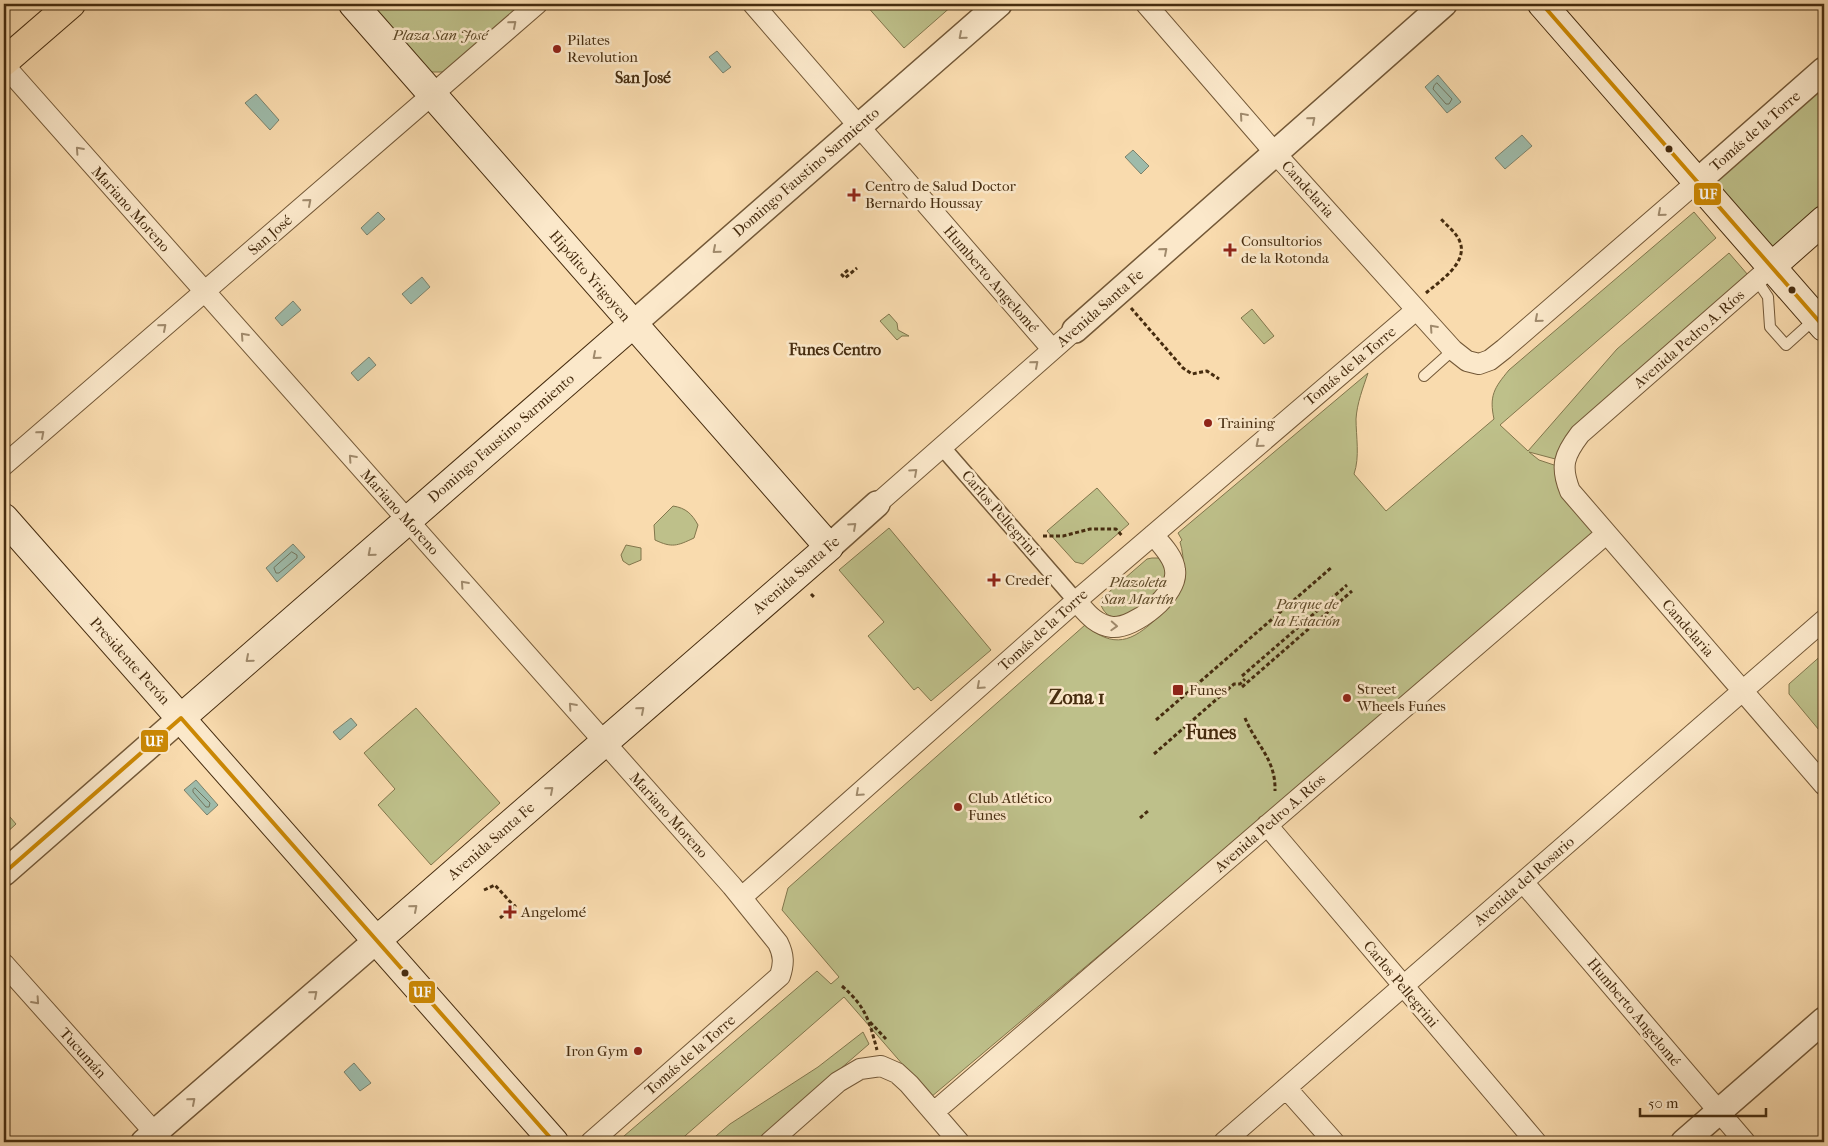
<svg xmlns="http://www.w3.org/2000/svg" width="1828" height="1146" viewBox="0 0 1828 1146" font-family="'IM FELL French Canon',serif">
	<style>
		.green { fill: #bec08a; stroke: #82764c }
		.water { fill: #9ebbaa; stroke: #7b826c }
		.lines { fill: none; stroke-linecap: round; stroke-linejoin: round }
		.shore { stroke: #72745c; stroke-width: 1 }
		.service-casing { stroke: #735837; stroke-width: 12 }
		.pedestrian-casing { stroke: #735837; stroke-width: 18 }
		.minor-casing { stroke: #735837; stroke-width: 22 }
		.tertiary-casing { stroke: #735837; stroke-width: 28 }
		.secondary-casing { stroke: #462c0f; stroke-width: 30 }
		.primary-casing { stroke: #462c0f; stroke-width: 30 }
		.path { stroke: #462c0f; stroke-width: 3; stroke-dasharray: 4 2.5; stroke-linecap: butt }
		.service { stroke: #fbe8ca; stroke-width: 10 }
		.pedestrian { stroke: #fbe8ca; stroke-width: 15 }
		.minor { stroke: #fbe8ca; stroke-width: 20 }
		.tertiary { stroke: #fbe8ca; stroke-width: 25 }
		.secondary { stroke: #fbe8ca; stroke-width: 28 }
		.primary { stroke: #f9dbae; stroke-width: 28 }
		.bus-1-casing { stroke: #fbe8ca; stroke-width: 8 }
		.bus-1 { stroke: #cb8804; stroke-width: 4 }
		.oneway { stroke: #a08a6c }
		.poi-dot { fill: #8f2418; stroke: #fbe8ca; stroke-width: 2 }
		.bus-dot { fill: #462c0f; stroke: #fbe8ca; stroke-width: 2 }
		.labels { text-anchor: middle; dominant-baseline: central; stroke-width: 5; stroke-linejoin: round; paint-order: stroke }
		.park-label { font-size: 15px; font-style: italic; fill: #5e4a28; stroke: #fbe8ca }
		.poi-label { font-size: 15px; fill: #462c0f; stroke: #fbe8ca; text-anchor: start }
		.street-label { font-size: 15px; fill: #462c0f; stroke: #fbe8ca }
		.neighbourhood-label { font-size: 16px; font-weight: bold; fill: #462c0f; stroke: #fbe8ca }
		.district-label { font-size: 20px; font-weight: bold; fill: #462c0f; stroke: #fbe8ca }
		.line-badge { stroke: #fbe8ca; stroke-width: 2 }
		.badge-label { font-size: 14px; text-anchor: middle; font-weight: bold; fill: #fff }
	</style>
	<rect width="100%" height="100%" fill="#f9dbae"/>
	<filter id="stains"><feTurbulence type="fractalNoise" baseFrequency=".004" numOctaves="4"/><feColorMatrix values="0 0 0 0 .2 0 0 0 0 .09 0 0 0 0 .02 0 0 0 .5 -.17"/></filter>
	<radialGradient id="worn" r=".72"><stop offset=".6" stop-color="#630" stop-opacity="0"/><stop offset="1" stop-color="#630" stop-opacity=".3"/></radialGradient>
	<path class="green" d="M369,4H523L446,72H431L426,67Z
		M865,4H952L953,5L904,48Z
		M1824,70V220L1772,266L1698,181Z
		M1694,212L1716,238L1500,425L1528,451L1617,349L1729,253L1748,275L1559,460L1529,452L1539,460L1557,466L1556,481L1600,533L931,1097L844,997L678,1142H617L817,971L831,984L839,977L782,910L788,888L1085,625C1114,649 1132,642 1157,618C1163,612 1172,606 1176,598C1185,583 1185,558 1180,542L1182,540L1178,533L1368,373C1363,388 1357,403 1356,419C1356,436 1360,457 1354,474L1386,511L1494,419C1489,396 1494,388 1509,370Z
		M1252,309L1274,336L1264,344L1241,318Z
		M889,314L897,323L898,330L909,336H902L897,340L880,321Z
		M1097,488L1129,524L1083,564L1075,562L1047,531Z
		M673,506C686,508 692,514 698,525L694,538C677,546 672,548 655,540L654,525Z
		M889,528L991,650L931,701L918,687L914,690L868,636L884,622L839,570Z
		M626,545L641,548V560L629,565L623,561L621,555Z
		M1152,558H1159L1168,563L1171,580L1126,619C1112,617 1106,618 1100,603L1102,598L1147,559Z
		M1824,653V736L1789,694V684Z
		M416,708L500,803L431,865L378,805L395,789L364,753Z
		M4,810L16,824L4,835Z
		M863,1032L869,1044L756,1142H709L730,1124L818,1067Z"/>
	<path class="water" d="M717,51L731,67L723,73L709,57Z
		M1438,75L1461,102L1447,113L1425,87Z
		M256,94L279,120L270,130L245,103Z
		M1522,135L1532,146L1505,169L1495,158Z
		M1133,150L1149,166L1141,174L1125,157Z
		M378,212L385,219L367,235L361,228Z
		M422,277L430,287L411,304L402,294Z
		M293,301L301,310L282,326L275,318Z
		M369,357L376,365L358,381L351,373Z
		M293,544L305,557L277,582L266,568Z
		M351,718L357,725L340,740L333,732Z
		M196,780L218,805L207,815L184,790Z
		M354,1063L371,1083L360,1091L344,1072Z"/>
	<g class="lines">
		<path class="shore" d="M1437,83L1452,99L1449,104H1446L1433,89L1434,86Z
			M292,552L297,555V558L279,573H276L274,568Z
			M195,788L210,803L209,807H206L193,792V790Z"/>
		<defs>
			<path id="service" d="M1756,279L1768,297L1770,327L1786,345L1816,318
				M1424,376L1453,350"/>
			<path id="pedestrian" d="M942,447L1076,601"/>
			<path id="minor" d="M753,4L1052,349
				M1146,4L1275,153L1453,350L1467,361L1479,364L1490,360L1504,349L1698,181
				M4,65L732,886L778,943C784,955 784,964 780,976L591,1142
				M1772,266L1580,434C1564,455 1560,466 1570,491L1824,785
				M4,465L537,4
				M877,504L1075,330
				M1076,601C1086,612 1095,625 1112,627C1134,629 1179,594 1175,570C1174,557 1161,544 1153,535
				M1267,825L1536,1142
				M1523,882L1745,1142
				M742,897L1076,601L1416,310
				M4,964L163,1142
				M1286,1088L1334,1142
				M934,1112L1606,534
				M770,1142L838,1082L860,1069L881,1066L897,1073L909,1084L959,1142
				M1224,1142L1824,620"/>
			<path id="tertiary" d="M1698,181L1824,70
				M633,324L999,4
				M1075,330L1444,4
				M829,547L877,504
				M4,873L181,718
				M144,1142L377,940
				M1684,1142L1824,1020"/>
			<path id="secondary" d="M353,4L829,547L377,940
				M1542,4L1824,327
				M1772,266L1824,220
				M4,518L554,1142
				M181,718L633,324"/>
			<path id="primary" d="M4,62L71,4"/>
		</defs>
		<use href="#service" class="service-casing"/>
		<use href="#pedestrian" class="pedestrian-casing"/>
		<use href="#minor" class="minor-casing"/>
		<use href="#tertiary" class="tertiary-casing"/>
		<use href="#secondary" class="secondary-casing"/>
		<use href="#primary" class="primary-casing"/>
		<path class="path" d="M848,270L842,275L845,278L857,268
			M1426,293C1440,281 1468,263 1460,242C1457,233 1446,225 1440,218
			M1131,308L1183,368L1192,374L1207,371L1219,379
			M1043,536H1063L1090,529H1116L1123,537
			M811,594L815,598
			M1242,676L1347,585
			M1242,687L1352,591
			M1245,718C1256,745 1276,759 1275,791
			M1156,720L1332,567
			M1154,754L1234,684H1240L1245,679
			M1140,818L1148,811
			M484,890L495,885L514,906
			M500,918L516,905
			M842,986C866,1007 869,1020 877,1050
			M870,1022L886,1039"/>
		<use href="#service" class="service"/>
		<use href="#pedestrian" class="pedestrian"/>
		<use href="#minor" class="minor"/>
		<use href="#tertiary" class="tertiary"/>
		<use href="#secondary" class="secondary"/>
		<use href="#primary" class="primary"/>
		<defs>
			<path id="bus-1" d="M1542,4L1824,327
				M4,873L181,718L554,1142"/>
		</defs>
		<use href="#bus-1" class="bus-1-casing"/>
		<use href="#bus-1" class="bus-1"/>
	</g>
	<defs><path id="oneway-chevron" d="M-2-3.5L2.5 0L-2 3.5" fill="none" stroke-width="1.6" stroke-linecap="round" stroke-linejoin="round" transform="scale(1.25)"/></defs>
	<g class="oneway">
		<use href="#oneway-chevron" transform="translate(513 24) rotate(-41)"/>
		<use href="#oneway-chevron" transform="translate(962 36) rotate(139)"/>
		<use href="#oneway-chevron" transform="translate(1243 116) rotate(-131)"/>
		<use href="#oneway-chevron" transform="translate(1312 120) rotate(-41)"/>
		<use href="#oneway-chevron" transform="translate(79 150) rotate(-132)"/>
		<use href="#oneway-chevron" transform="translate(308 202) rotate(-41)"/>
		<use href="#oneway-chevron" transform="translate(1661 213) rotate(139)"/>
		<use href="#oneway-chevron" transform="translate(716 250) rotate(139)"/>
		<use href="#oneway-chevron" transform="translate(1164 251) rotate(-41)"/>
		<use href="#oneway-chevron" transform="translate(1538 319) rotate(139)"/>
		<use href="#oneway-chevron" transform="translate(163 327) rotate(-41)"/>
		<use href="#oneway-chevron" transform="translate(1433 328) rotate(-132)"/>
		<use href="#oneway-chevron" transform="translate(244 336) rotate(-132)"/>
		<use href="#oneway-chevron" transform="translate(596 356) rotate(139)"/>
		<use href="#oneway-chevron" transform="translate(1035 364) rotate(-41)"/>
		<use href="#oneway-chevron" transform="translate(41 434) rotate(-41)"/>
		<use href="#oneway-chevron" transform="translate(1259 444) rotate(140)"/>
		<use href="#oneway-chevron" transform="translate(352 458) rotate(-132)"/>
		<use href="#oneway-chevron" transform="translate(914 472) rotate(-42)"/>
		<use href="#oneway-chevron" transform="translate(853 526) rotate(-42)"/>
		<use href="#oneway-chevron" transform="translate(371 553) rotate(139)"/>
		<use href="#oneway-chevron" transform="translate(464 584) rotate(-132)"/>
		<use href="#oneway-chevron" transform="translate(1114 626) rotate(3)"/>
		<use href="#oneway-chevron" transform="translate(249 659) rotate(139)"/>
		<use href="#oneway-chevron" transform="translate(980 686) rotate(138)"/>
		<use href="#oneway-chevron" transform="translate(572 706) rotate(-132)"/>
		<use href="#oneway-chevron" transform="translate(641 710) rotate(-41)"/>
		<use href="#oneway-chevron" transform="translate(550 790) rotate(-41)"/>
		<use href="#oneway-chevron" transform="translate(859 793) rotate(138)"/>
		<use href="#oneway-chevron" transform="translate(414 908) rotate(-41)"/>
		<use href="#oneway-chevron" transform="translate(314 994) rotate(-41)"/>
		<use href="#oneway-chevron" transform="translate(36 1001) rotate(48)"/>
		<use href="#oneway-chevron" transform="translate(192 1101) rotate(-41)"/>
	</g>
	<g class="poi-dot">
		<circle cx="557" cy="49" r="5"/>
		<path d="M851.5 187.5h5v5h5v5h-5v5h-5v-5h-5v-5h5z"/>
		<path d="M1227.5 242.5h5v5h5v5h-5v5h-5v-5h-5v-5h5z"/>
		<circle cx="1208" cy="423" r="5"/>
		<path d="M991.5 572.5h5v5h5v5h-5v5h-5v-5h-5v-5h5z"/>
		<rect x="1172" y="684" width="12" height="12" rx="2.5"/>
		<circle cx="1347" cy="698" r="5"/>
		<circle cx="958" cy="807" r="5"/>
		<path d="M507.5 904.5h5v5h5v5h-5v5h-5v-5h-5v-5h5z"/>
		<circle cx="638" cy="1051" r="5"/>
	</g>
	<g class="bus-dot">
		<circle cx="1669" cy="149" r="4.5"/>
		<circle cx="1792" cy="290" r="4.5"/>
		<circle cx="405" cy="973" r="4.5"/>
	</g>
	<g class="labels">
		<g class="park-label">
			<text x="440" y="35">Plaza San José</text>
			<text x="1138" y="582">Plazoleta<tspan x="1138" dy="17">San Martín</tspan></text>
			<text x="1307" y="604">Parque de<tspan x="1307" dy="17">la Estación</tspan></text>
		</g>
		<g class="poi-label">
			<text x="567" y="40">Pilates<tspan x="567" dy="17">Revolution</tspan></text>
			<text x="865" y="186">Centro de Salud Doctor<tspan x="865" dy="17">Bernardo Houssay</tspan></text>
			<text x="1241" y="241">Consultorios<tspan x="1241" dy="17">de la Rotonda</tspan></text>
			<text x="1218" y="423">Training</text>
			<text x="1005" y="580">Credef</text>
			<text x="1357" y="689">Street<tspan x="1357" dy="17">Wheels Funes</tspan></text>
			<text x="1189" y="690">Funes</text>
			<text x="968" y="798">Club Atlético<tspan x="968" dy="17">Funes</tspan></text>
			<text x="521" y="912">Angelomé</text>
			<text x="628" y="1051" text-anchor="end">Iron Gym</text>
		</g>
		<g class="street-label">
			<text transform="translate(1755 131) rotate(-41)">Tomás de la Torre</text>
			<text transform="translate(806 172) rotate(-41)">Domingo Faustino Sarmiento</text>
			<text transform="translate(1308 189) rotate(48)">Candelaria</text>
			<text transform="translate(131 209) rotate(48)">Mariano Moreno</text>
			<text transform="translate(270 235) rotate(-41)">San José</text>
			<text transform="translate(590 276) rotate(49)">Hipólito Yrigoyen</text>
			<text transform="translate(991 279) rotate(49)">Humberto Angelomé</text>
			<text transform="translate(1100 308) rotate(-41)">Avenida Santa Fe</text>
			<text transform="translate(1689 339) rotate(-41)">Avenida Pedro A. Ríos</text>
			<text transform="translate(1350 366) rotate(-40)">Tomás de la Torre</text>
			<text transform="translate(501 438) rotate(-41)">Domingo Faustino Sarmiento</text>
			<text transform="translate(400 512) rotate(48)">Mariano Moreno</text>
			<text transform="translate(1000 513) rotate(49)">Carlos Pellegrini</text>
			<text transform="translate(796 575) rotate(-41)">Avenida Santa Fe</text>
			<text transform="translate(1688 628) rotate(49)">Candelaria</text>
			<text transform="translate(1043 630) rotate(-42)">Tomás de la Torre</text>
			<text transform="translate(130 661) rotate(48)">Presidente Perón</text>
			<text transform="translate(669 815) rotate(48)">Mariano Moreno</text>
			<text transform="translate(1270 823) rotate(-41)">Avenida Pedro A. Ríos</text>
			<text transform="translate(491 841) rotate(-41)">Avenida Santa Fe</text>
			<text transform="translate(1524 881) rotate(-41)">Avenida del Rosario</text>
			<text transform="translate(1401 984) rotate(50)">Carlos Pellegrini</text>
			<text transform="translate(1634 1012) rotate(50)">Humberto Angelomé</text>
			<text transform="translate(83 1053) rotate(48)">Tucumán</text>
			<text transform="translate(690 1055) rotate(-41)">Tomás de la Torre</text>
		</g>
		<g class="neighbourhood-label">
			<text x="643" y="77">San José</text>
			<text x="835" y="349">Funes Centro</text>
		</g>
		<g class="district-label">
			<text x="1077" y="697">Zona 1</text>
			<text x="1211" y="732">Funes</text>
		</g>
	</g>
	<g class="line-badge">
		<rect x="1693" y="182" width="29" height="24" rx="5" fill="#cb8804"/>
		<rect x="140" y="729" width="29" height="24" rx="5" fill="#cb8804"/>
		<rect x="408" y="980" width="28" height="24" rx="5" fill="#cb8804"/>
	</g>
	<g class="badge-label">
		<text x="1708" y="199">UF</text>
		<text x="154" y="746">UF</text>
		<text x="422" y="997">UF</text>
	</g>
	<rect width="1828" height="1146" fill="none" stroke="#f9dbae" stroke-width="20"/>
	<rect x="5" y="5" width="1818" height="1136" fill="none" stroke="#462c0f" stroke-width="2.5"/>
	<rect x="10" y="10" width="1808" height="1126" fill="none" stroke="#462c0f"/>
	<path d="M1640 1108v8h126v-8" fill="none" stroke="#462c0f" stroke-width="2.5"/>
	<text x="1648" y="1108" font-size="15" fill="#462c0f" stroke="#fbe8ca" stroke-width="4" paint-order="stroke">50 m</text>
	<rect width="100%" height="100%" filter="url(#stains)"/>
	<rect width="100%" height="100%" fill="url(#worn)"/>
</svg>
